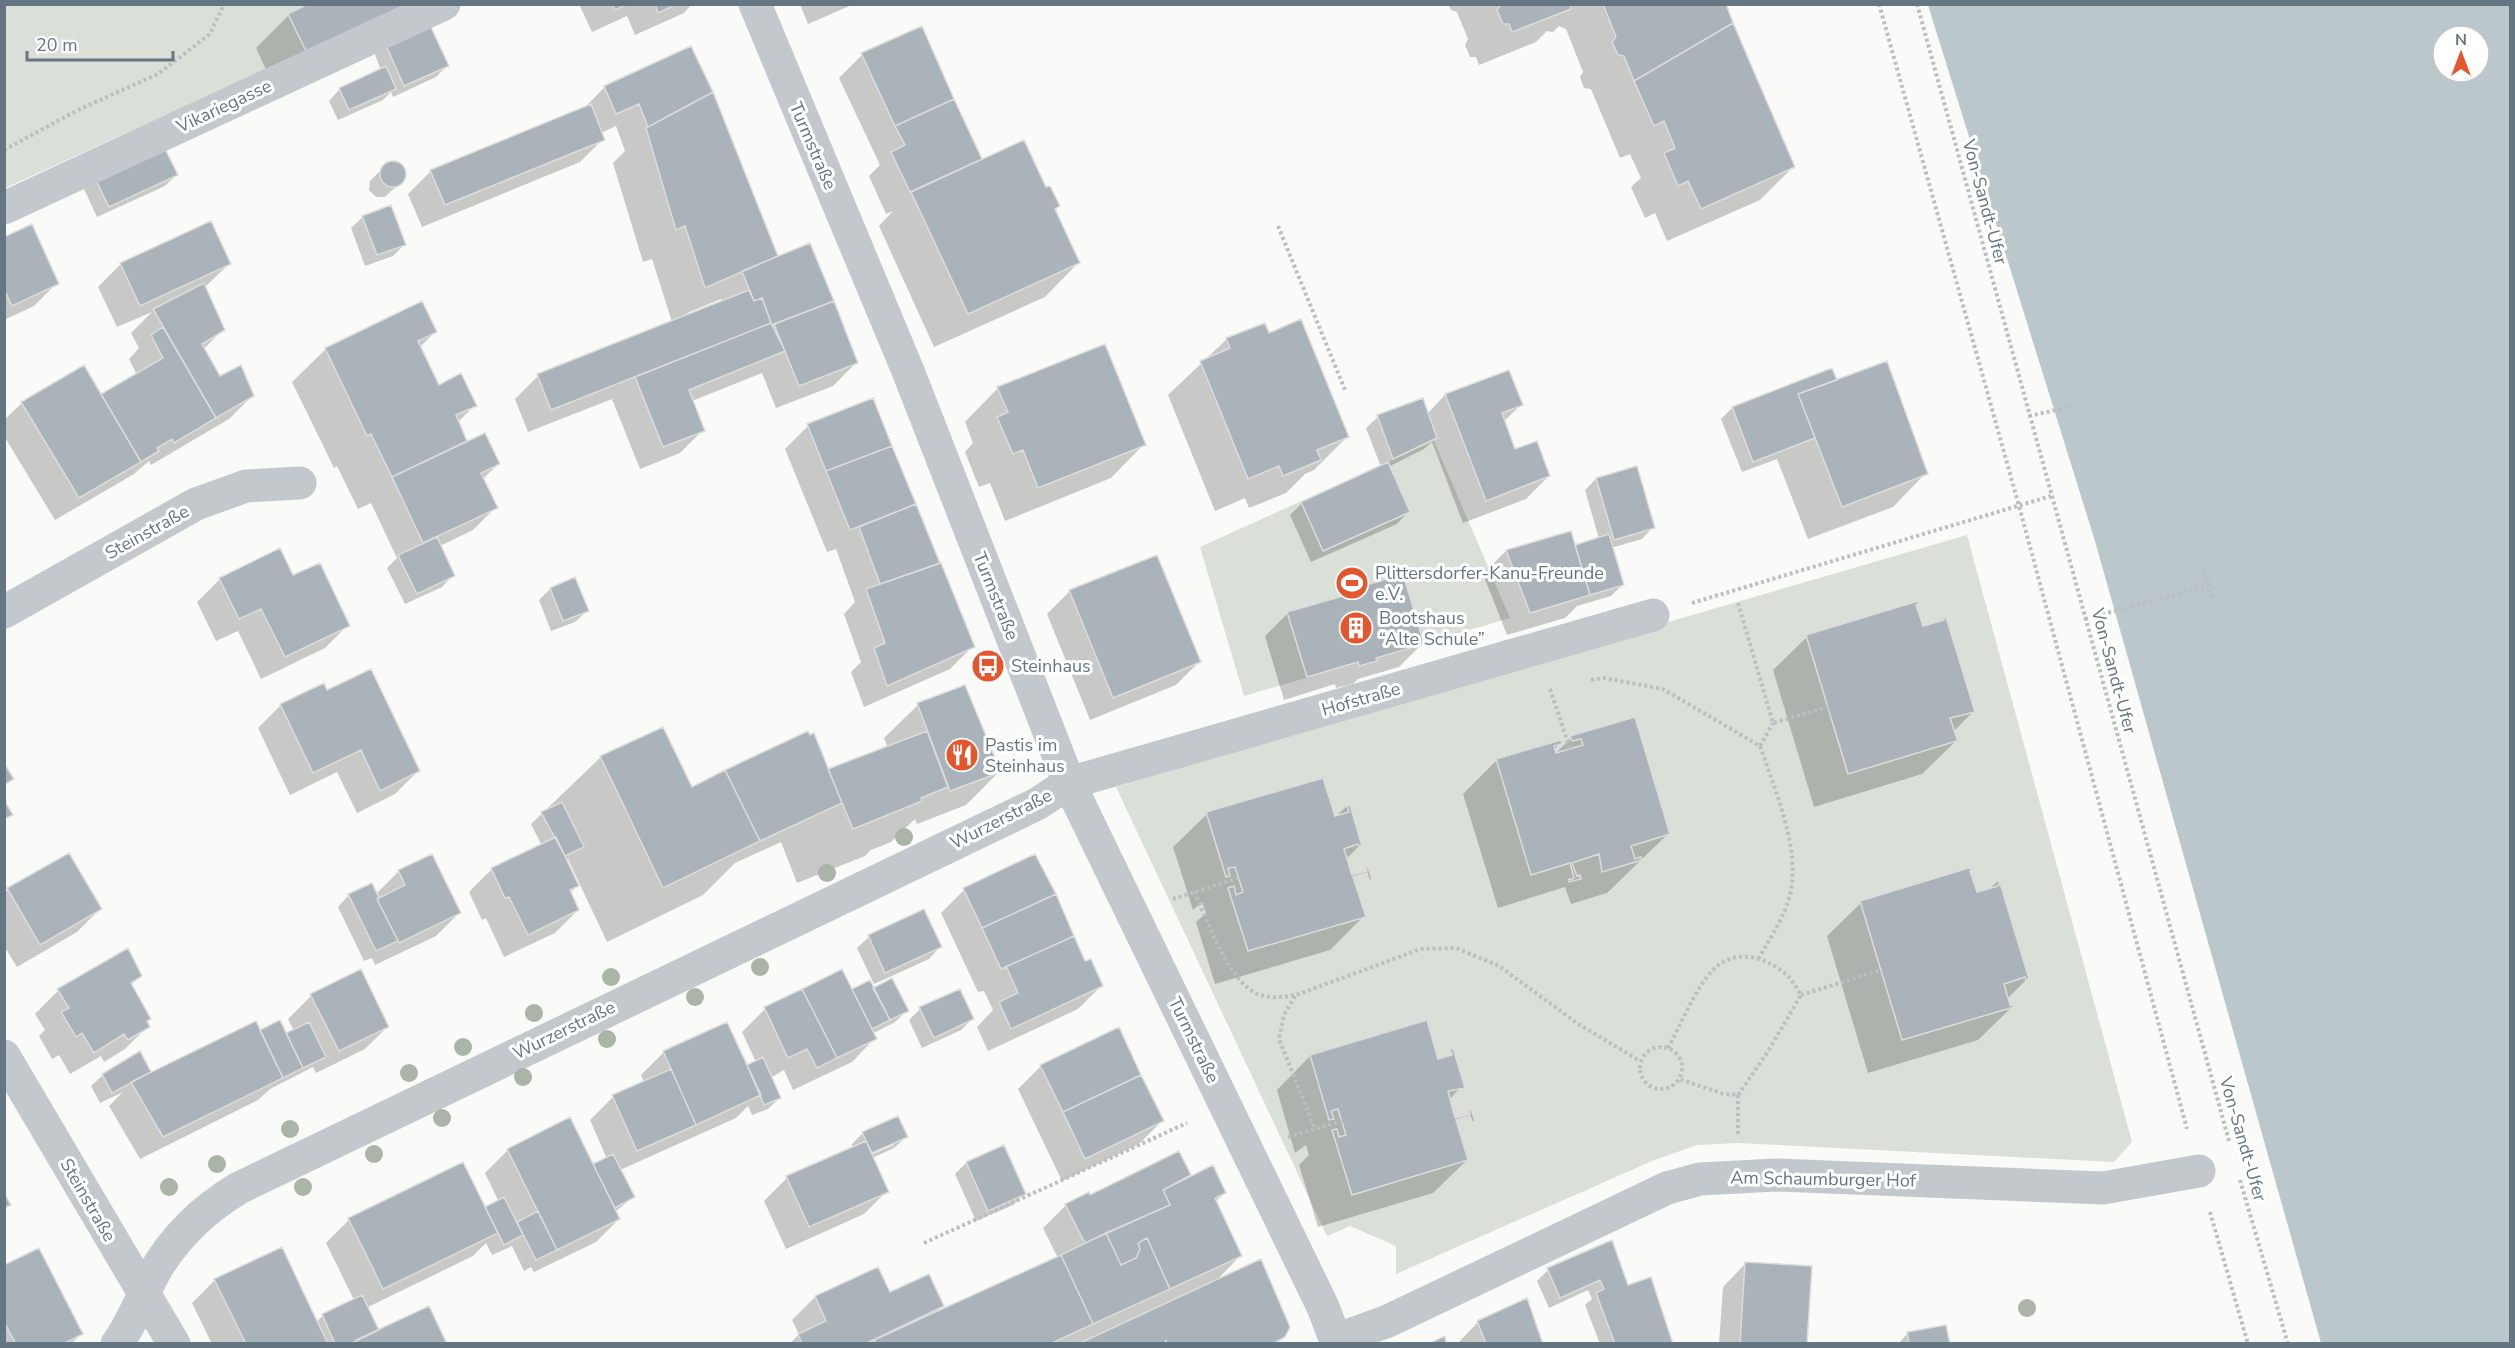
<svg xmlns="http://www.w3.org/2000/svg" width="2515" height="1348" viewBox="0 0 2515 1348" font-family="'Nunito Sans',sans-serif">
	<style>
		.green { fill: #dadfd7 }
		.water { fill: #bbc7cb; fill-rule: evenodd }
		.shadow { fill: #0003; fill-rule: evenodd }
		.building { fill: #aab3b9; stroke: #dcdcda; stroke-width: 1.5 }
		.lines { fill: none; stroke-linecap: round; stroke-linejoin: round }
		.path { stroke: #bbbfc2; stroke-width: 4; stroke-dasharray: 3 3; stroke-linecap: butt }
		.minor { stroke: #c3c8cc; stroke-width: 33 }
		.tree { fill: #aab4a7 }
		.labels { text-anchor: middle; dominant-baseline: central; stroke-width: 6; stroke-linejoin: round; paint-order: stroke }
		.street-label { font-size: 18px; fill: #657683; stroke: #fff }
		.poi-label { font-size: 18px; fill: #657683; stroke: #fff; text-anchor: start }
	</style>
	<rect width="100%" height="100%" fill="#fafaf8"/>
	<path class="green" d="M5,4L408,5L5,188Z
		M1434,441L1510,618L1244,696L1200,547Z
		M1967,535L2132,1142L2114,1162L1738,1143L1697,1145L1652,1161L1396,1274V1246L1350,1226L1327,1236L1116,787L1541,659Z"/>
	<path class="water" d="M1928,5H2510V1343H2321L2095,541ZM2443,36H2479V72H2443Z"/>
	<path class="shadow" d="M445,4L272,83L256,48L289,15Z
		M579,4H692L684,13L635,35L627,16L592,32Z
		M800,4H854L808,24Z
		M1448,4H1726L1793,167L1760,200L1667,241L1655,213L1645,218L1631,187L1641,178L1630,154L1620,158L1591,89L1584,88L1580,77L1583,72L1566,29L1559,26L1553,32L1547,31L1536,42L1479,65L1476,57H1470L1465,45L1468,39L1457,12L1451,10Z
		M921,28L981,161L1045,189L1078,263L1045,297L934,347L879,226L893,211L886,214L869,176L880,165L839,78L862,55Z
		M386,44L447,66L436,77L393,97L391,92L383,100L338,120L329,101L340,89L381,70L375,55Z
		M605,87L712,93L777,258L856,363L833,386L776,408L762,373L692,401L703,430L680,453L640,469L612,399L528,432L515,399L538,376L672,322L652,259L643,262L613,163L625,151L616,126L601,133L603,139L580,162L422,227L408,194L431,171L583,109ZM721,299L722,302L688,316L687,313Z
		M389,162L398,163L404,170V179L385,197H376L369,190L370,181Z
		M176,175L165,186L97,217L84,189L95,177Z
		M363,217L404,245L393,256L365,266L351,228Z
		M4,238L57,283L34,306L4,320Z
		M121,264H229L204,288L223,329L204,349L220,378L252,396L229,419L151,465L149,461L134,474L55,520L4,436V420L22,403L101,396L137,375L129,359L139,348L131,333L152,312L117,327L98,287Z
		M435,332L419,348L438,387L475,405L457,423L466,441L461,446L498,464L483,479L496,507L473,530L440,546L453,575L442,587L405,604L387,568L397,558L371,503L358,509L337,466L334,468L292,382L326,349Z
		M1268,335L1347,437L1314,470L1305,474L1286,493L1249,508L1245,498L1215,511L1168,395L1227,339Z
		M1836,382L1926,473L1893,507L1808,539L1777,459L1742,472L1721,419L1732,408Z
		M998,388L1144,444L1111,478L1005,521L990,483L979,487L965,452L973,443L965,422Z
		M1445,395L1521,405L1503,422L1515,451L1549,476L1526,499L1463,523L1432,442L1424,449L1388,467L1408,512L1397,524L1311,562L1290,515L1302,503L1381,467L1366,428L1378,417L1427,414Z
		M872,400L973,646L950,669L864,707L851,672L861,662L844,614L855,602L836,549L827,552L785,449L808,426Z
		M1596,479L1653,527L1642,539L1611,548L1622,585L1611,596L1577,606L1565,618L1507,635L1483,574L1506,551L1574,548L1599,539L1585,490Z
		M220,579L348,625L325,648L261,679L238,631L216,641L197,602Z
		M550,589L587,611L575,622L551,631L539,600Z
		M1357,589L1422,644L1399,667L1358,679L1353,684L1336,688L1335,684L1284,700L1265,636L1288,613L1350,595Z
		M1070,591L1199,662L1176,685L1090,720L1047,614Z
		M1807,637L1973,712L1953,732L1956,741L1922,774L1814,807L1773,670Z
		M964,687L999,772L966,805L917,824L915,819L891,842L871,850L865,856L797,883L781,842L735,863L703,895L607,942L568,859L565,861L577,886L570,893L578,910L555,933L504,957L486,918L482,920L469,892L492,869L542,846L531,824L601,757L691,789L828,771L888,748L884,738L918,705Z
		M327,692L418,771L395,794L357,813L337,772L290,795L258,728L281,705Z
		M1634,719L1668,834L1607,893L1571,904L1565,887L1498,908L1463,794L1497,760L1560,743L1554,750L1555,754L1571,738Z
		M1348,805L1360,845L1346,859L1364,916L1330,950L1215,984L1196,922L1206,913L1202,902L1193,910L1173,847L1207,814L1334,818Z
		M399,871L459,913L436,936L375,965L372,958L364,961L338,907L349,895L376,894Z
		M1998,881L2027,979L2007,999L2009,1007H2012L1978,1040L1868,1073L1827,936L1861,903L1976,894L1987,891Z
		M8,890L100,909L77,932L17,967L4,946V893Z
		M964,890L1084,963L1101,986L1078,1009L988,1051L977,1027L993,1010L984,991L978,992L941,913Z
		M869,937L940,947L929,959L874,984L857,948Z
		M842,971L852,991L872,990L907,1011L895,1022L872,1034L875,1038L852,1062L793,1090L784,1070L770,1078L779,1098L768,1109L752,1115L748,1106L736,1118L620,1170L633,1197L615,1212L619,1219L596,1242L534,1272L531,1267L524,1271L512,1246L492,1255L486,1243L473,1256L366,1308L378,1332L445,1344H212L192,1303L215,1280L316,1322L323,1316L354,1300L326,1243L349,1220L462,1164L484,1209L499,1202L485,1173L508,1150L593,1166L607,1159L590,1120L613,1097L644,1082L641,1075L664,1052L746,1067L756,1062L742,1032L765,1009Z
		M141,975L130,986L148,1026L125,1049L104,1062L101,1056L70,1074L59,1055L52,1059L39,1036L45,1030L35,1014L58,991Z
		M311,996L388,1026L365,1049L316,1073L313,1067L270,1089L258,1100L140,1159L109,1106L123,1092L100,1103L91,1086L103,1075L140,1053L150,1074L259,1032L285,1035L294,1031L288,1019Z
		M920,1009L972,1019L961,1030L922,1048L909,1020Z
		M1426,1022L1437,1061L1462,1086L1449,1100L1467,1160L1433,1193L1318,1227L1299,1165L1309,1155L1306,1145L1295,1153L1277,1090L1310,1056Z
		M1041,1066L1162,1121L1139,1144L1062,1181L1018,1089Z
		M863,1133L906,1137L894,1148L872,1158L887,1191L864,1214L786,1249L764,1201L787,1178L853,1148L852,1144ZM894,1142V1145L866,1157L865,1154Z
		M1003,1147L1024,1194L1013,1205L976,1221L955,1174L966,1163Z
		M1190,1175L1185,1180L1224,1193L1215,1202L1240,1256L1216,1281L1284,1336L1277,1344H790L799,1334L792,1320L815,1297L877,1269L889,1294L942,1306L935,1313L1058,1258L1043,1228L1066,1205L1090,1197Z
		M1611,1242L1627,1286L1671,1344H1600L1585,1305L1592,1299L1588,1290L1549,1308L1537,1281L1548,1270Z
		M1746,1263L1806,1344H1719L1723,1287Z
		M4,1267L81,1334L71,1344H4Z
		M1478,1322L1542,1344H1457Z
		M1907,1334L1949,1344H1898Z"/>
	<path class="building" d="M308,4H408L306,51L288,14Z
		M612,4H628L615,10Z
		M655,4H677L658,13Z
		M1571,4V9L1512,32L1509,24H1503L1497,10L1501,4Z
		M1603,4H1726L1733,23L1634,81L1624,56L1618,55L1612,42L1616,37Z
		M429,23L449,66L404,86L385,43Z
		M1733,23L1795,167L1701,209L1688,181L1678,186L1664,153L1675,148L1664,121L1654,126L1634,81Z
		M922,26L954,99L895,126L861,53Z
		M691,46L713,92L648,127L639,104L616,114L604,86Z
		M386,66L396,89L349,110L339,88Z
		M713,92L778,256L705,288L685,226L676,230L646,128Z
		M954,99L982,159L910,192L891,152L905,145L895,126Z
		M591,104L605,140L445,205L430,170Z
		M1024,140L1046,187L1050,186L1060,206L1055,209L1080,263L968,314L911,192Z
		M163,145L178,175L109,207L94,176Z
		M380 174a13 13 0 1 1 26 0a13 13 0 1 1-26 0Z
		M391,205L406,245L377,255L362,216Z
		M211,221L231,264L140,306L120,263Z
		M32,224L59,284L12,306L4,289V237Z
		M810,243L834,301L772,325L762,298L754,301L742,271Z
		M204,283L225,330L202,344L220,376L241,365L254,396L216,418L153,309Z
		M749,290L754,301L762,298L771,323L551,410L537,374Z
		M422,301L437,332L418,341L439,385L461,373L477,406L456,415L467,441L392,477L371,434L367,436L325,348Z
		M834,301L858,363L799,386L774,324Z
		M1301,319L1349,437L1317,450L1321,460L1283,476L1279,466L1248,479L1200,361L1230,348L1226,338L1265,323L1269,333Z
		M771,323L785,351L689,390L705,431L663,447L635,377Z
		M163,327L216,418L174,443L172,439L157,448L159,451L141,462L101,394L163,358L151,335Z
		M1105,344L1146,445L1038,488L1023,450L1013,454L997,417L1008,412L997,387Z
		M1887,361L1928,474L1842,507L1798,394Z
		M84,365L141,462L79,498L21,402Z
		M1832,368L1837,380L1798,394L1815,438L1753,462L1732,407Z
		M1509,370L1523,405L1502,413L1515,449L1537,441L1550,476L1486,501L1445,394Z
		M873,398L892,446L826,471L807,424Z
		M1423,398L1437,438L1393,459L1377,415Z
		M485,433L500,464L481,473L498,508L423,543L392,477Z
		M892,446L916,504L850,530L826,471Z
		M1388,462L1410,512L1323,551L1301,502Z
		M1637,466L1655,528L1614,540L1596,478Z
		M916,504L940,563L880,584L859,527Z
		M1571,531L1590,595L1530,613L1506,550Z
		M1609,534L1624,585L1590,595L1575,545Z
		M437,537L455,576L417,594L398,555Z
		M280,548L293,575L320,563L350,626L285,657L261,609L239,619L219,578Z
		M1157,555L1201,662L1113,698L1069,590Z
		M941,563L975,647L887,686L874,648L885,643L866,589Z
		M1403,574L1424,644L1376,658L1377,661L1359,666L1358,662L1307,677L1287,612L1357,592L1356,588Z
		M575,577L589,611L563,621L550,588Z
		M1918,601L1919,604L1916,605L1923,626L1944,620L1943,618L1946,617L1975,712L1950,718L1957,739L1960,740L1848,774L1806,635Z
		M371,669L420,771L380,791L361,750L313,773L280,704L324,683L327,690Z
		M965,685L1001,772L950,791L917,703Z
		M1635,717L1670,834L1631,846L1635,859L1641,857L1642,860L1602,872L1599,854L1572,863L1577,876L1580,875L1581,879L1569,882L1568,880L1574,878L1570,863L1531,875L1496,759L1561,740L1562,744L1554,746L1556,753L1583,745L1581,739L1572,741L1570,736Z
		M663,727L692,787L725,770L760,841L663,888L600,756Z
		M808,731L810,735L814,733L842,803L760,841L725,770Z
		M927,731L948,787L921,798L922,801L853,829L828,769Z
		M4,763L14,779L4,785Z
		M1323,778L1335,816L1349,812L1347,806L1350,805L1362,846H1359L1358,844L1344,849L1352,875L1367,871L1366,867H1368L1372,879L1369,880L1367,873L1353,877L1366,917L1248,951L1228,888L1234,886L1236,895L1243,892L1235,867L1228,868L1230,876L1226,877L1206,812Z
		M4,800L13,815L4,819Z
		M562,802L584,847L565,856L541,812Z
		M556,837L579,886L570,890L579,910L528,935L509,897L505,898L491,868Z
		M69,853L102,909L40,945L7,888Z
		M432,854L461,913L399,943L377,899L405,885L398,870Z
		M1035,854L1056,894L982,928L963,888Z
		M1972,867L1970,871L1977,892L1998,886L2000,883L2029,979L2026,980L2025,977L2004,984L2010,1005L2012,1004L2014,1007L1902,1040L1860,901Z
		M372,883L379,898L377,899L398,941L376,951L348,894Z
		M1056,894L1074,936L1001,969L982,928Z
		M924,909L942,947L885,973L868,935Z
		M1074,936L1085,961L1091,959L1103,986L1011,1029L999,1002L1018,993L1007,968L1001,969Z
		M128,948L142,976L131,983L151,1019L147,1021L150,1027L128,1040L124,1034L94,1053L82,1033L76,1037L61,1012L69,1008L57,989Z
		M361,969L389,1027L339,1051L310,994Z
		M842,969L877,1039L837,1058L802,989Z
		M892,978L909,1011L890,1020L873,988Z
		M870,980L890,1020L872,1029L852,989Z
		M802,989L837,1058L817,1068L807,1049L788,1058L764,1007Z
		M960,989L974,1019L934,1038L919,1007Z
		M280,1020L303,1068L283,1078L260,1030Z
		M1427,1020L1438,1059L1452,1055L1450,1049L1453,1048L1465,1088L1448,1091L1455,1118L1470,1114L1469,1110L1471,1109L1475,1121L1472,1122L1470,1116L1456,1120L1468,1160L1352,1195L1332,1130L1337,1129L1339,1137L1346,1135L1338,1109L1331,1111L1334,1119L1329,1120L1310,1055Z
		M256,1021L283,1078L163,1137L131,1082Z
		M309,1022L326,1057L303,1068L286,1033Z
		M727,1022L761,1095L696,1125L663,1051Z
		M1119,1027L1141,1075L1063,1112L1040,1065Z
		M140,1051L151,1072L112,1093L102,1074Z
		M763,1057L781,1098L764,1105L747,1065Z
		M671,1069L696,1125L637,1151L612,1095Z
		M1141,1075L1164,1121L1085,1159L1063,1112Z
		M898,1116L908,1137L872,1153L862,1132Z
		M570,1117L620,1219L557,1250L507,1149Z
		M866,1141L889,1192L809,1227L786,1176Z
		M1004,1145L1026,1194L988,1211L966,1162Z
		M1179,1151L1191,1175L1163,1190L1170,1205L1085,1243L1065,1204L1089,1192L1090,1195Z
		M613,1154L635,1197L615,1208L593,1164Z
		M463,1162L498,1233L383,1289L348,1218Z
		M1213,1165L1226,1193L1215,1198L1242,1256L1170,1289L1147,1238L1138,1243L1140,1249L1136,1258L1121,1265L1106,1233L1170,1205L1163,1190Z
		M4,1193L11,1205L4,1208Z
		M504,1197L523,1235L504,1245L485,1207Z
		M538,1211L557,1250L536,1260L517,1222Z
		M1106,1233L1121,1265L1136,1258L1140,1249L1138,1243L1147,1238L1170,1289L1093,1324L1061,1255Z
		M1612,1240L1628,1285L1651,1277L1673,1344H1615L1596,1293L1604,1289L1600,1280L1560,1298L1547,1268Z
		M282,1247L306,1298L328,1344H246L214,1279Z
		M39,1248L83,1334L63,1344H16L4,1322V1265Z
		M1061,1255L1093,1324L1050,1344H876L874,1340Z
		M1261,1259L1290,1327L1285,1337L1272,1344H1167L1166,1341L1163,1344H1078Z
		M1745,1262L1812,1266L1807,1344H1740Z
		M878,1267L890,1292L929,1274L944,1306L865,1344H802L798,1334L826,1321L815,1296Z
		M362,1295L379,1330L350,1344H335L322,1314Z
		M1527,1298L1543,1344H1486L1477,1321Z
		M429,1306L447,1344H358L356,1340Z
		M1946,1325L1950,1344H1909L1907,1332Z
		M1445,1336L1446,1344H1428Z"/>
	<g class="lines">
		<path class="path" d="M1879,4L2019,506L2187,1129
			M1917,4L2229,1141
			M4,150L78,110L158,74L210,34L224,4
			M1278,226L1345,390
			M2029,416L2075,406
			M2204,572L2213,601
			M1692,603L2051,496
			M1738,603L1773,723L1828,707
			M2085,619L2208,586
			M1591,680L1604,678L1663,689L1760,746C1775,790 1801,849 1790,895C1784,918 1770,938 1759,958
			M1550,689L1570,749
			M1760,746L1773,723
			M1194,892C1208,920 1228,982 1258,994C1269,999 1284,997 1296,995L1421,949L1456,948L1499,966L1577,1023L1640,1061
			M1173,899L1238,878
			M1801,995L1881,970
			M1295,996L1284,1015L1279,1039L1315,1129
			M1640 1068a21 21 0 1 1 42 0a21 21 0 1 1-42 0Z
			M1668,1048C1680,1026 1696,987 1713,970C1735,947 1766,957 1788,976C1793,981 1797,989 1801,995L1767,1053L1738,1095L1724,1094L1679,1079
			M1738,1095V1136
			M1288,1137L1342,1121
			M2240,1180L2288,1344
			M2210,1212L2248,1344
			M924,1243L1187,1123"/>
		<path class="minor" d="M755,4L908,371L1069,783L1323,1307L1337,1344
			M4,208L444,4
			M4,612L196,504L246,486L300,483
			M4,1056L174,1344
			M1336,1340L1388,1321L1667,1188L1700,1179L1776,1175L2103,1188L2199,1171
			M117,1344C133,1322 142,1296 154,1273C175,1236 204,1209 239,1188L1037,804L1069,783L1653,615"/>
	</g>
	<g class="tree">
		<circle cx="904" cy="837" r="9"/>
		<circle cx="827" cy="873" r="9"/>
		<circle cx="760" cy="967" r="9"/>
		<circle cx="611" cy="977" r="9"/>
		<circle cx="695" cy="997" r="9"/>
		<circle cx="534" cy="1013" r="9"/>
		<circle cx="607" cy="1039" r="9"/>
		<circle cx="463" cy="1047" r="9"/>
		<circle cx="409" cy="1073" r="9"/>
		<circle cx="523" cy="1077" r="9"/>
		<circle cx="442" cy="1118" r="9"/>
		<circle cx="290" cy="1129" r="9"/>
		<circle cx="374" cy="1154" r="9"/>
		<circle cx="217" cy="1164" r="9"/>
		<circle cx="169" cy="1187" r="9"/>
		<circle cx="303" cy="1187" r="9"/>
		<circle cx="2027" cy="1308" r="9"/>
	</g>
	<defs>
		<symbol id="stadium-disc" viewBox="-11 -11 22 22"><circle r="9.5" fill="#e4572e" stroke="#fff"/><path d="M0-5a6.5 5 0 1 0 0 10a6.5 5 0 1 0 0-10ZM-3.5-1.8h7v3.6h-7Z" fill="#fff"/></symbol>
		<symbol id="building-disc" viewBox="-11 -11 22 22"><circle r="9.5" fill="#e4572e" stroke="#fff"/><path d="M-4-6H4V6H1V3H-1V6H-4ZM-2.5-4.3h1.7v1.8h-1.7ZM.8-4.3h1.7v1.8H.8ZM-2.5-1h1.7V.8h-1.7ZM.8-1h1.7V.8H.8Z" fill="#fff"/></symbol>
		<symbol id="bus-disc" viewBox="-11 -11 22 22"><circle r="9.5" fill="#e4572e" stroke="#fff"/><path d="M-5-6H5V4H4V6H2V4H-2V6H-4V4H-5ZM-3.5-4V0h7V-4ZM-3.5 1.2v1.5H-2V1.2ZM2 1.2v1.5H3.5V1.2Z" fill="#fff"/></symbol>
		<symbol id="restaurant-disc" viewBox="-11 -11 22 22"><circle r="9.5" fill="#e4572e" stroke="#fff"/><path d="M-5-6h1v4h1v-4h1v4h1v-4h1v5L-1.5 .5V6h-2V.5L-5-1ZM5-6V6H3V1.5H1.5Q1.5-4 5-6Z" fill="#fff"/></symbol>
	</defs>
	<g fill-rule="evenodd">
		<use href="#stadium-disc" x="1333" y="564" width="38" height="38"/>
		<use href="#building-disc" x="1337" y="609" width="38" height="38"/>
		<use href="#bus-disc" x="969" y="647" width="38" height="38"/>
		<use href="#restaurant-disc" x="943" y="736" width="38" height="38"/>
	</g>
	<g class="labels">
		<g class="street-label">
			<text transform="translate(224 106) rotate(-25)">Vikariegasse</text>
			<text transform="translate(813 146) rotate(67)">Turmstraße</text>
			<text transform="translate(1985 202) rotate(75)">Von-Sandt-Ufer</text>
			<text transform="translate(147 532) rotate(-29)">Steinstraße</text>
			<text transform="translate(996 596) rotate(68)">Turmstraße</text>
			<text transform="translate(2114 671) rotate(75)">Von-Sandt-Ufer</text>
			<text transform="translate(1361 699) rotate(-16)">Hofstraße</text>
			<text transform="translate(1001 819) rotate(-27)">Wurzerstraße</text>
			<text transform="translate(564 1030) rotate(-26)">Wurzerstraße</text>
			<text transform="translate(1194 1040) rotate(64)">Turmstraße</text>
			<text transform="translate(2243 1139) rotate(74)">Von-Sandt-Ufer</text>
			<text transform="translate(1823 1179) rotate(1)">Am Schaumburger Hof</text>
			<text transform="translate(88 1200) rotate(60)">Steinstraße</text>
		</g>
		<g class="poi-label">
			<text x="1375" y="573">Plittersdorfer-Kanu-Freunde<tspan x="1375" dy="21">e.V.</tspan></text>
			<text x="1379" y="618">Bootshaus<tspan x="1379" dy="21">“Alte Schule”</tspan></text>
			<text x="1011" y="666">Steinhaus</text>
			<text x="985" y="745">Pastis im<tspan x="985" dy="21">Steinhaus</tspan></text>
		</g>
	</g>
	<rect width="2515" height="1348" fill="none" stroke="#657683" stroke-width="12"/>
	<g transform="translate(2461 54)"><circle r="28" fill="#ffffff" stroke="#c1c8cd" stroke-width="1.5"/>
	<path d="M0-4.5L10 22L0 15L-10 22Z" fill="#e4572e"/>
	<text y="-9" font-size="16" font-weight="bold" text-anchor="middle" fill="#657683">N</text>
	</g>
	<path d="M27 51v9h146v-9" fill="none" stroke="#657683" stroke-width="3"/>
	<text x="36" y="51" font-size="18" fill="#657683" stroke="#ffffff" stroke-width="4.5" paint-order="stroke">20 m</text>
</svg>
